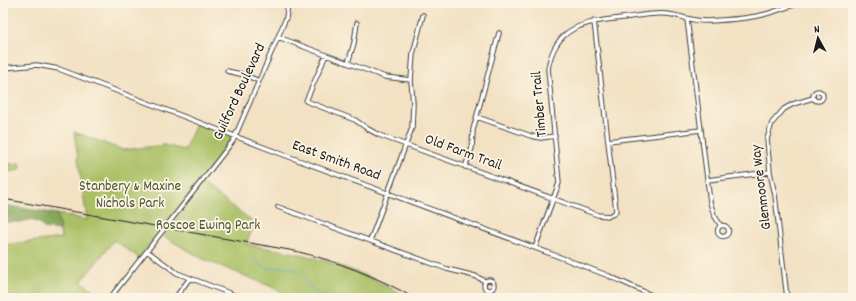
<svg xmlns="http://www.w3.org/2000/svg" width="856" height="301" viewBox="0 0 856 301" font-family="Dekko,sans-serif">
	<style>
		.green { fill: #a9bf64; stroke: #626e40 }
		.forest { fill: #86a65a; stroke: #51613b }
		.lines { fill: none; stroke-linecap: round; stroke-linejoin: round }
		.stream { stroke: #47a9c6; stroke-width: 1 }
		.minor-casing { stroke: #3c3a35; stroke-width: 5.5 }
		.minor { stroke: #fff; stroke-width: 3.5 }
		.rail { stroke: #1c1c1c; stroke-width: 1 }
		.labels { text-anchor: middle; dominant-baseline: central; stroke-width: 3.5; stroke-linejoin: round; paint-order: stroke }
		.street-label { font-size: 15px; fill: #1c1c1c; stroke: #fcf5e5 }
		.park-label { font-size: 15px; fill: #4d5535; stroke: #fcf5e5 }
	</style>
	<rect width="100%" height="100%" fill="#fcf5e5"/>
	<filter id="ink" filterUnits="userSpaceOnUse"><feTurbulence type="fractalNoise" baseFrequency=".025" numOctaves="2"/><feDisplacementMap in="SourceGraphic" scale="8" xChannelSelector="R" yChannelSelector="G"/><feConvolveMatrix kernelMatrix="1 2 1 2 8 2 1 2 1" color-interpolation-filters="sRGB"/></filter>
	<filter id="wash" filterUnits="userSpaceOnUse"><feTurbulence type="fractalNoise" baseFrequency=".012" numOctaves="4" result="noise"/><feDisplacementMap in="SourceGraphic" scale="16" xChannelSelector="R" yChannelSelector="G"/><feGaussianBlur stdDeviation="0.9" result="paint"/><feColorMatrix in="noise" values="0 0 0 0 0 0 0 0 0 0 0 0 0 0 0 0 0 1.4 0 .05"/><feComposite in="paint" operator="in"/></filter>
	<g filter="url(#wash)">
		<rect width="100%" height="100%" fill="#f2e1c3"/>
		<path class="green" d="M197,122L235,137L178,210L139,258L114,240L81,282L85,284L103,298H3V245L61,238L57,214L87,220L74,132L123,150L164,145L184,150Z
			M19,163L21,165L20,170L3,173V165Z
			M202,184L255,223L246,244C264,248 282,250 300,254C337,263 376,278 408,298H285L279,291L270,286L203,259L163,236Z"/>
		<path class="forest" d="M3,205L57,214L60,230L44,228L39,222L29,220L20,222H3Z"/>
		<g class="lines">
			<path class="stream" d="M255,259C266,277 278,262 294,269C305,274 305,281 312,289C316,293 323,295 328,298"/>
		</g>
	</g>
	<g filter="url(#ink)">
		<g class="lines">
			<defs>
				<path id="minor" d="M687,19L710,202L714,215L721,226
					M278,37L385,77L411,80
					M326,55L306,101L355,120L368,129L379,135L598,215L609,216L615,213L616,210L594,21
					M348,63L354,43L357,23
					M3,68L37,65L59,69L271,150L565,259L609,276L658,298
					M227,71L245,75L259,81
					M813 96a5 5 0 1 1 10 0a5 5 0 1 1-10 0Z
					M477,117L531,136L541,138L555,136
					M608,141L701,130
					M465,167L472,148L473,130L499,33
					M707,180L770,172
					M278,207L447,269L475,276L485,281
					M717.5 231a5.5 5.5 0 1 1 11 0a5.5 5.5 0 1 1-11 0Z
					M370,241L412,128L413,104L411,80L413,54L423,15
					M535,248L559,183L548,69C555,25 586,22 623,18C637,16 652,13 666,14C680,15 693,22 708,21C726,20 745,19 762,15C776,12 789,5 803,3
					M147,251L177,273L242,298
					M484 285a5 5 0 1 1 10 0a5 5 0 1 1-10 0Z
					M110,298L233,141L278,37L286,18L288,3
					M175,298L190,278
					M787,298L775,195L770,172L767,139L772,123L784,109L793,104L813,98"/>
			</defs>
			<use href="#minor" class="minor-casing"/>
			<use href="#minor" class="minor"/>
			<path class="rail" d="M3,199L295,251C337,261 376,276 414,298"/>
		</g>
	</g>
	<g class="labels">
		<g class="street-label">
			<text transform="translate(240 92) rotate(-65)">Guilford Boulevard</text>
			<text transform="translate(540 104) rotate(-95)">Timber Trail</text>
			<text transform="translate(463 153) rotate(20)">Old Farm Trail</text>
			<text transform="translate(336 161) rotate(20)">East Smith Road</text>
			<text transform="translate(762 187) rotate(-97)">Glenmoore Way</text>
		</g>
		<g class="park-label">
			<text x="130" y="187">Stanbery &amp; Maxine<tspan x="130" dy="17">Nichols Park</tspan></text>
			<text x="208" y="226">Roscoe Ewing Park</text>
		</g>
	</g>
	<rect width="856" height="301" fill="none" stroke="#fcf5e5" stroke-width="16"/>
	<g transform="translate(818 38) rotate(353)" stroke="#fcf5e5" stroke-width="3" paint-order="stroke">
	<path d="M0-3L7 15L0 10L-7 15Z" fill="#1c1c1c"/>
	<text y="-6" font-size="11" font-weight="bold" text-anchor="middle" fill="#1c1c1c">N</text>
	</g>
</svg>
